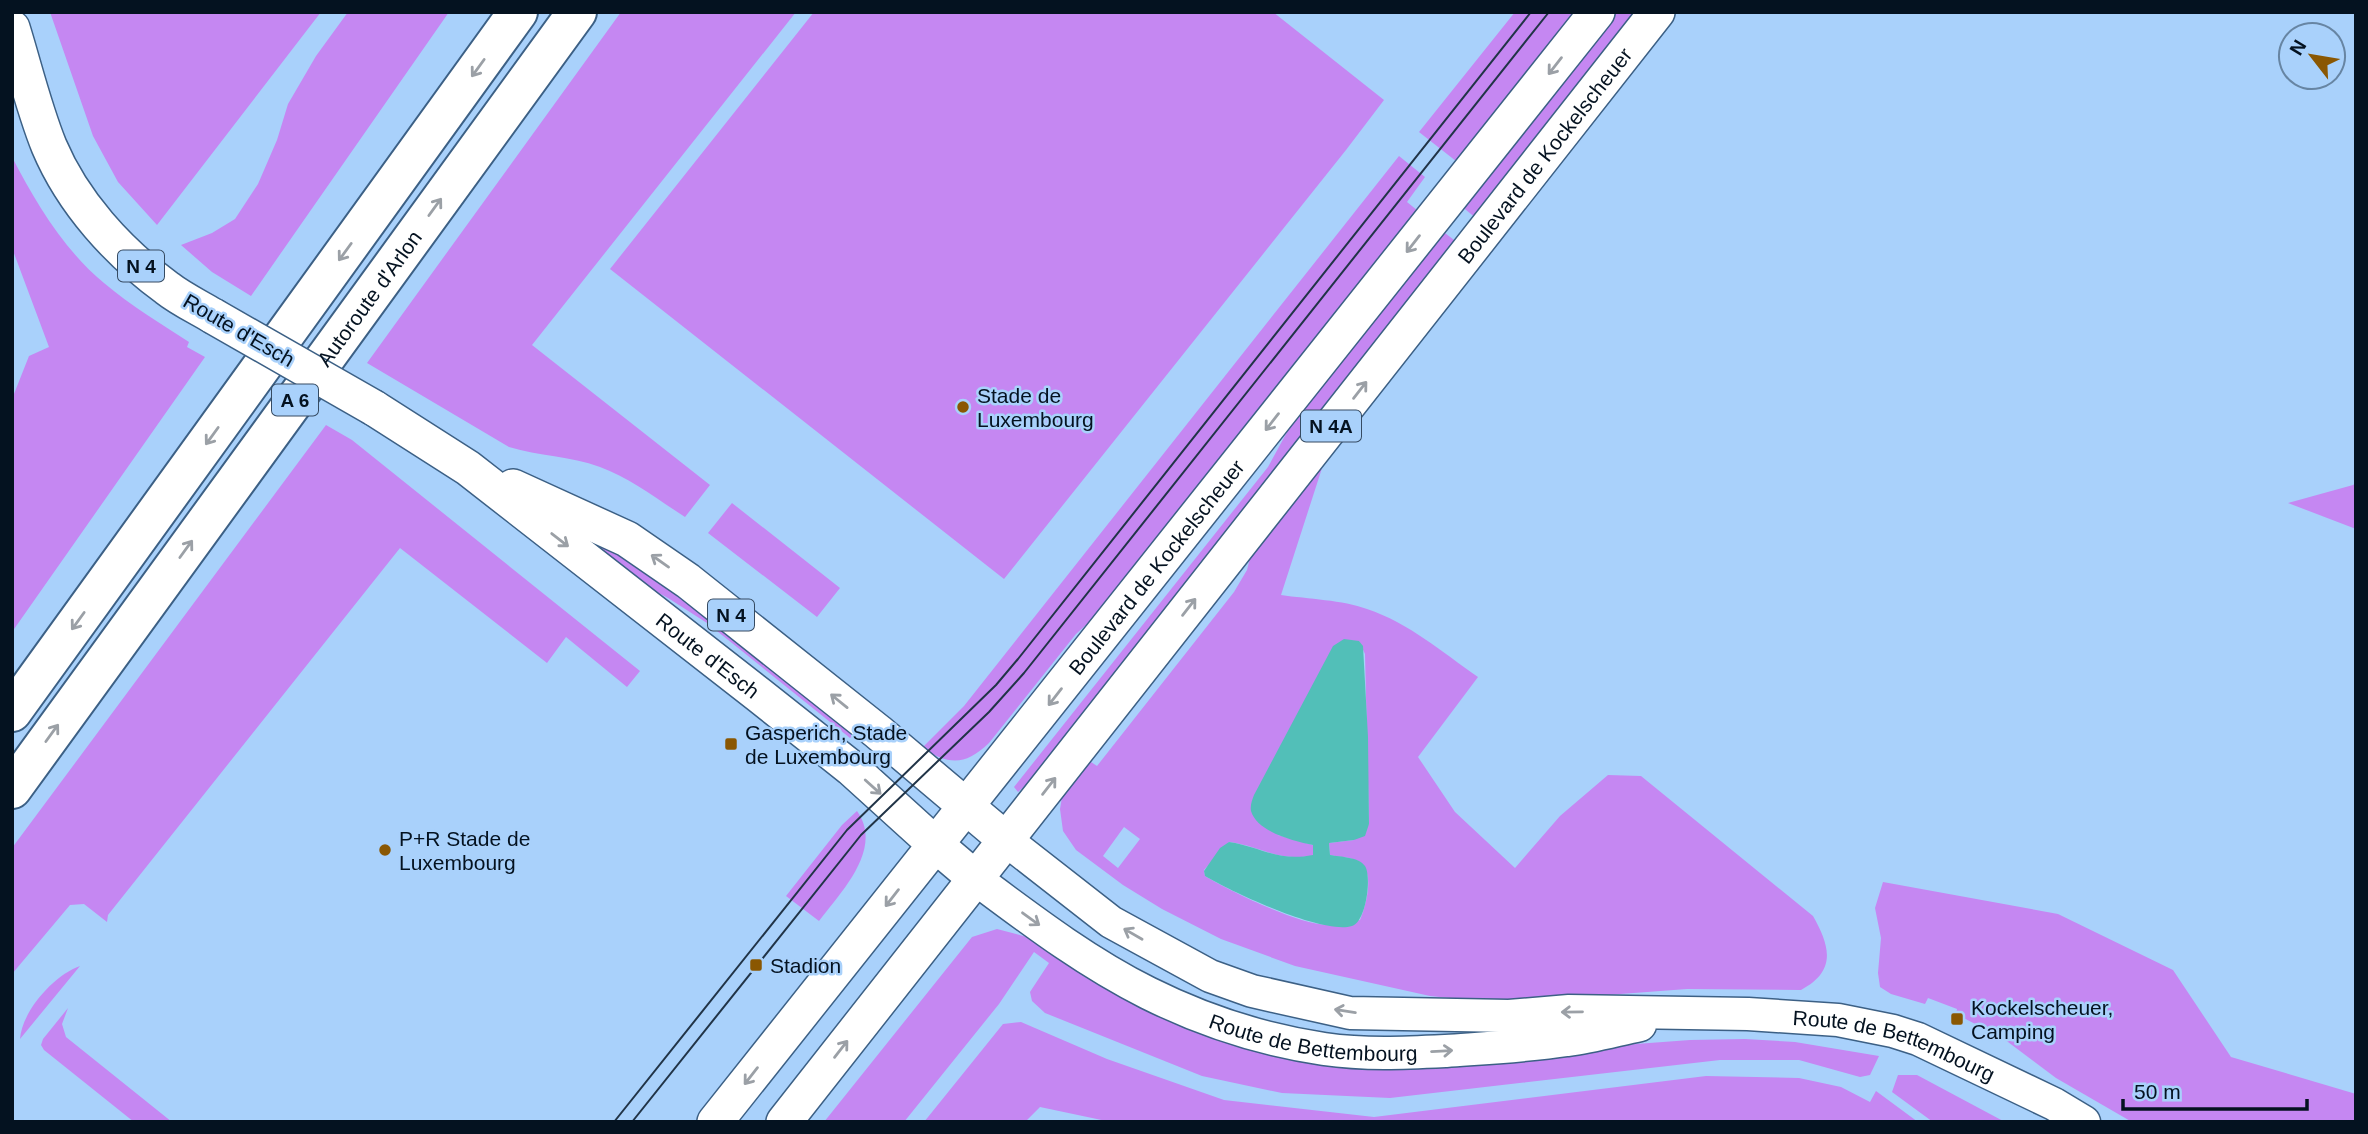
<svg xmlns="http://www.w3.org/2000/svg" width="2368" height="1134" viewBox="0 0 2368 1134" font-family="Arial,sans-serif">
	<style>
		.green { fill: #c587f2; fill-rule: evenodd }
		.water { fill: #52bfb8 }
		.lines { fill: none; stroke-linecap: round; stroke-linejoin: round }
		.secondary-casing { stroke: #3c6085; stroke-width: 35 }
		.primary-casing { stroke: #3c6085; stroke-width: 38 }
		.motorway-casing { stroke: #3c6085; stroke-width: 42 }
		.secondary { stroke: #fff; stroke-width: 32 }
		.primary { stroke: #fff; stroke-width: 35 }
		.motorway { stroke: #fff; stroke-width: 38 }
		.tram { stroke: #213447; stroke-width: 2 }
		.primary-bridge-casing { stroke: #3c6085; stroke-width: 38; stroke-linecap: butt }
		.primary-bridge { stroke: #fff; stroke-width: 35 }
		.oneway { stroke: #9ba0a6 }
		.poi-dot { fill: #8a5702; stroke: #a9d1fb; stroke-width: 2.5 }
		.labels { text-anchor: middle; dominant-baseline: central; stroke-width: 5; stroke-linejoin: round; paint-order: stroke }
		.shield { fill: #a9d1fb; stroke: #364b62; stroke-width: 2 }
		.shield-label { font-size: 19px; font-weight: bold; fill: #041220 }
		.street-label { font-size: 21px; fill: #041220; stroke: #a9d1fb }
		.poi-label { font-size: 21px; fill: #041220; stroke: #a9d1fb; text-anchor: start }
	</style>
	<rect width="100%" height="100%" fill="#a9d1fb"/>
	<path class="green" d="M50,12H321L157,225L118,182L93,136Z
		M348,12H449L251,296L212,272L181,245L212,233L235,219L258,184L277,140L288,104L316,56Z
		M621,12H796L532,345L710,485L685,517C657,499 630,478 600,467C570,456 539,456 509,447L367,363Z
		M814,12H1273L1384,100L1346,150L1004,579L610,269Z
		M1515,12H1582L1461,165L1419,132Z
		M1613,12H1642L1477,219L1460,205Z
		M1399,156L1425,177L1407,202L1423,215L1122,592L1076,634L989,743C965,766 949,765 922,748L964,706Z
		M12,157C36,203 64,250 104,283C131,306 160,323 189,342L187,347L205,357L12,632V399L29,356L49,347L12,248Z
		M1441,230L1458,243L1029,782L1018,792L1014,787L1268,467L1298,412Z
		M326,425L352,440L640,671L627,687L566,637L547,663L400,548L108,915L107,922L84,904L70,905L12,974V848Z
		M1324,462L1281,595C1308,599 1343,600 1367,609C1409,623 1442,652 1478,677L1418,757L1455,812L1515,868L1560,816L1608,775L1641,776L1813,916C1830,946 1837,971 1801,990L1687,989L1499,1003L1430,996L1295,966L1221,939L1162,909L1123,885L1076,850L1063,831L1060,809L1063,791L1085,758L1097,766L1234,592L1247,570L1252,550ZM1359,641L1365,654L1369,824L1354,840L1329,843L1330,855C1339,857 1350,857 1358,861C1376,870 1366,906 1360,920C1350,921 1338,925 1328,925C1297,924 1232,892 1205,876L1204,870L1229,842C1264,847 1274,861 1313,856V845L1278,835ZM1124,827L1140,839L1118,868L1103,856Z
		M2356,483V529L2288,503L2353,485Z
		M732,503L840,588L817,617L708,533Z
		M590,535L640,563L857,731L850,738L707,623L668,598L644,585L585,542Z
		M857,811C884,849 841,892 819,921L786,896L842,825Z
		M1883,882L2058,914L2173,970L2231,1057L2356,1094V1122H2132L2056,1078L2004,1039L1956,1014L1957,1009L1928,998L1925,1004L1891,994L1880,987L1878,973L1881,938L1875,908Z
		M997,929L1027,937L1046,945L1164,1015L1458,1057L1690,1040L1745,1039L1795,1042L1879,1056L1870,1075L1860,1077L1799,1060H1720L1390,1098L1282,1093L1202,1076L1045,1013L1032,1001L1030,992L1049,963L1034,952L999,1004L904,1122H824L972,937Z
		M80,966L20,1039C22,1011 54,975 80,966Z
		M68,1008L62,1024L66,1037L172,1122H134L44,1050L41,1045L43,1039Z
		M1021,1022L1107,1059L1224,1100L1374,1117L1706,1076L1799,1078L1841,1087L1870,1102L1876,1091L1918,1122H1111L1040,1107L1025,1122H924L1003,1024Z
		M1898,1075H1917L2005,1122H1933L1892,1092Z"/>
	<path class="water" d="M1344,639L1359,641L1363,646L1368,737L1369,824L1365,836L1354,840L1329,843L1330,855C1341,857 1359,857 1365,866C1372,877 1366,922 1352,926C1323,935 1232,892 1205,876L1204,871L1220,848L1229,842C1262,847 1277,862 1313,855V845C1294,841 1257,832 1251,811C1250,806 1252,800 1254,795L1333,646Z"/>
	<g class="lines">
		<defs>
			<g id="secondary">
				<path id="s1" d="M1006,840L1111,922L1210,976L1252,991L1350,1013L1509,1016L1569,1011L1748,1014L1838,1020L1893,1031L1918,1039L2054,1104L2084,1122"/>
				<path id="s2" d="M976,879C1031,920 1086,962 1148,993C1202,1020 1264,1040 1324,1049C1365,1055 1405,1053 1446,1051C1487,1048 1527,1046 1567,1040C1592,1037 1616,1030 1640,1025"/>
			</g>
			<g id="primary">
				<path d="M12,28C24,67 34,109 49,146C73,203 118,252 167,288C181,299 198,307 213,316"/>
				<path id="s3" d="M374,408L468,468L759,695L851,768L936,845L976,879"/>
				<path d="M513,487L627,539L688,581L878,732L1006,840"/>
				<path id="s4" d="M715,1122L1597,12"/>
				<path id="s5" d="M784,1122L1657,12"/>
			</g>
			<g id="motorway">
				<path d="M12,712L518,12"/>
				<path id="s6" d="M12,789L577,12"/>
			</g>
		</defs>
		<use href="#secondary" class="secondary-casing"/>
		<use href="#primary" class="primary-casing"/>
		<use href="#motorway" class="motorway-casing"/>
		<use href="#secondary" class="secondary"/>
		<use href="#primary" class="primary"/>
		<use href="#motorway" class="motorway"/>
		<path class="tram" d="M614,1122L847,830L996,685L1018,659L1531,12
			M632,1122L861,835L989,712L1024,673L1549,12"/>
		<defs>
			<path id="primary-bridge" d="M213,316L374,408"/>
		</defs>
		<use href="#primary-bridge" class="primary-bridge-casing"/>
		<use href="#primary-bridge" class="primary-bridge"/>
	</g>
	<defs><path id="oneway-shaft" d="M-6 0H5M1.5-3L5.5 0L1.5 3" fill="none" stroke-width="1.6" stroke-linecap="round" stroke-linejoin="round" transform="scale(1.75)"/></defs>
	<g class="oneway">
		<use href="#oneway-shaft" transform="translate(1555 66) rotate(128)"/>
		<use href="#oneway-shaft" transform="translate(478 68) rotate(126)"/>
		<use href="#oneway-shaft" transform="translate(435 207) rotate(-54)"/>
		<use href="#oneway-shaft" transform="translate(1413 244) rotate(128)"/>
		<use href="#oneway-shaft" transform="translate(345 252) rotate(126)"/>
		<use href="#oneway-shaft" transform="translate(1360 390) rotate(-52)"/>
		<use href="#oneway-shaft" transform="translate(1272 422) rotate(128)"/>
		<use href="#oneway-shaft" transform="translate(212 436) rotate(126)"/>
		<use href="#oneway-shaft" transform="translate(560 540) rotate(38)"/>
		<use href="#oneway-shaft" transform="translate(186 549) rotate(-54)"/>
		<use href="#oneway-shaft" transform="translate(660 561) rotate(-145)"/>
		<use href="#oneway-shaft" transform="translate(1189 607) rotate(-52)"/>
		<use href="#oneway-shaft" transform="translate(78 621) rotate(126)"/>
		<use href="#oneway-shaft" transform="translate(1055 697) rotate(128)"/>
		<use href="#oneway-shaft" transform="translate(839 701) rotate(-141)"/>
		<use href="#oneway-shaft" transform="translate(52 733) rotate(-54)"/>
		<use href="#oneway-shaft" transform="translate(1049 786) rotate(-52)"/>
		<use href="#oneway-shaft" transform="translate(873 787) rotate(42)"/>
		<use href="#oneway-shaft" transform="translate(892 898) rotate(128)"/>
		<use href="#oneway-shaft" transform="translate(1031 919) rotate(36)"/>
		<use href="#oneway-shaft" transform="translate(1133 934) rotate(-150)"/>
		<use href="#oneway-shaft" transform="translate(1345 1011) rotate(-171)"/>
		<use href="#oneway-shaft" transform="translate(1572 1012) rotate(179)"/>
		<use href="#oneway-shaft" transform="translate(841 1049) rotate(-52)"/>
		<use href="#oneway-shaft" transform="translate(1442 1051) rotate(-3)"/>
		<use href="#oneway-shaft" transform="translate(751 1076) rotate(128)"/>
	</g>
	<g class="poi-dot">
		<circle cx="963" cy="407" r="7"/>
		<rect x="724" y="737" width="14" height="14" rx="3.5"/>
		<circle cx="385" cy="850" r="7"/>
		<rect x="749" y="958" width="14" height="14" rx="3.5"/>
		<rect x="1950" y="1012" width="14" height="14" rx="3.5"/>
	</g>
	<g class="labels">
		<g class="shield">
			<rect x="118" y="250.5" width="46" height="31" rx="5"/>
			<rect x="272" y="384.5" width="46" height="31" rx="5"/>
			<rect x="1301" y="410.5" width="60" height="31" rx="5"/>
			<rect x="708" y="599.5" width="46" height="31" rx="5"/>
		</g>
		<g class="shield-label">
			<text x="141" y="266">N 4</text>
			<text x="295" y="400">A 6</text>
			<text x="1331" y="426">N 4A</text>
			<text x="731" y="615">N 4</text>
		</g>
		<g class="street-label">
			<text stroke="none"><textPath href="#s5" startOffset="1230">Boulevard de Kockelscheuer</textPath></text>
			<text stroke="none"><textPath href="#s6" startOffset="607">Autoroute d'Arlon</textPath></text>
			<text transform="translate(239 330) rotate(30)">Route d'Esch</text>
			<text stroke="none"><textPath href="#s4" startOffset="709">Boulevard de Kockelscheuer</textPath></text>
			<text stroke="none"><textPath href="#s3" startOffset="416">Route d'Esch</textPath></text>
			<text stroke="none"><textPath href="#s2" startOffset="380">Route de Bettembourg</textPath></text>
			<text stroke="none"><textPath href="#s1" startOffset="940">Route de Bettembourg</textPath></text>
		</g>
		<g class="poi-label">
			<text x="977" y="395">Stade de<tspan x="977" dy="24">Luxembourg</tspan></text>
			<text x="745" y="732">Gasperich, Stade<tspan x="745" dy="24">de Luxembourg</tspan></text>
			<text x="399" y="838">P+R Stade de<tspan x="399" dy="24">Luxembourg</tspan></text>
			<text x="770" y="965">Stadion</text>
			<text x="1971" y="1007">Kockelscheuer,<tspan x="1971" dy="24">Camping</tspan></text>
		</g>
	</g>
	<rect width="2368" height="1134" fill="none" stroke="#041220" stroke-width="28"/>
	<g transform="translate(2312 56) rotate(301)"><circle r="33" fill="#a9d1fb" stroke="#6785a3" stroke-width="2"/>
	<path d="M0-5L12 26L0 18L-12 26Z" fill="#8a5702"/>
	<text y="-10" font-size="19" font-weight="bold" text-anchor="middle" fill="#041220">N</text>
	</g>
	<path d="M2123 1099v10h184v-10" fill="none" stroke="#041220" stroke-width="3.5"/>
	<text x="2134" y="1099" font-size="21" fill="#041220" stroke="#a9d1fb" stroke-width="5" paint-order="stroke">50 m</text>
</svg>
